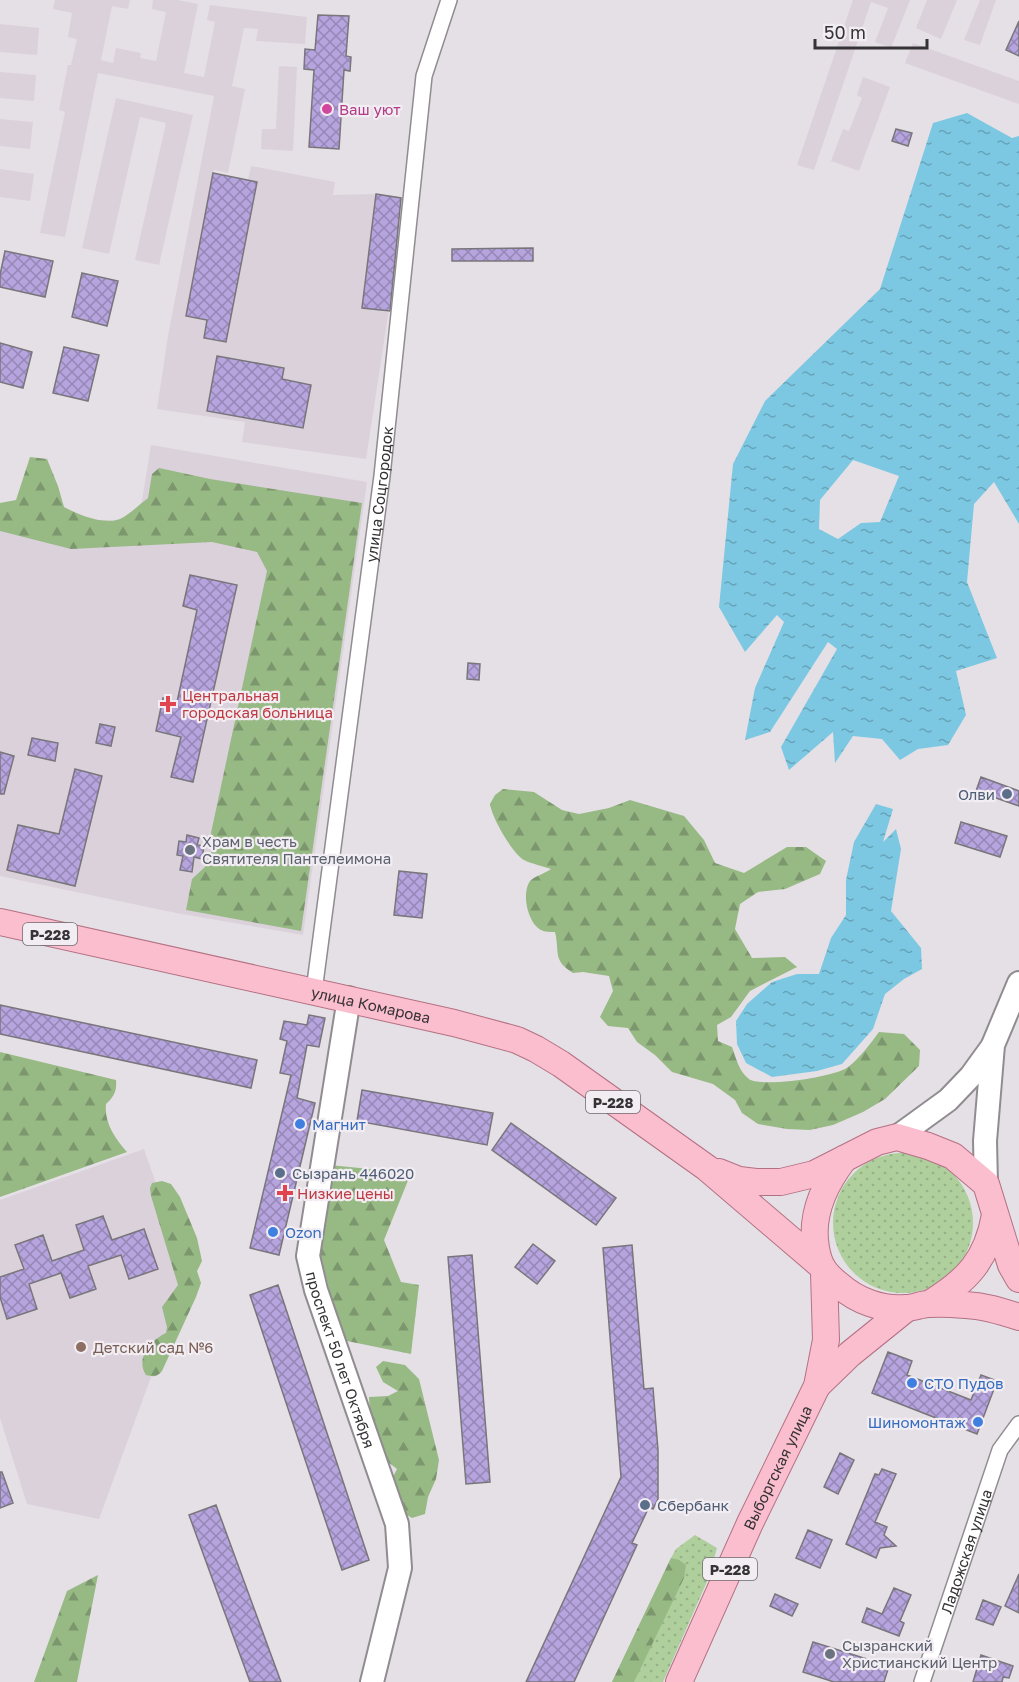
<svg xmlns="http://www.w3.org/2000/svg" width="1019" height="1682" viewBox="0 0 1019 1682" font-family="'Golos Text',sans-serif">
	<style>
		.built { fill: #dbd1db }
		.grass { fill: url(#grass-dots) }
		.forest { fill: url(#forest-firs) }
		.water { fill: url(#water-ripples); fill-rule: evenodd }
		.building { fill: url(#building-cross-hatch); stroke: #78767b; stroke-width: 1.5 }
		.lines { fill: none; stroke-linecap: round; stroke-linejoin: round }
		.street-casing { stroke: #908c90; stroke-width: 18 }
		.secondary-casing { stroke: #908c90; stroke-width: 26 }
		.primary-casing { stroke: #b47184; stroke-width: 28 }
		.street { stroke: #fff; stroke-width: 15 }
		.secondary { stroke: #fff; stroke-width: 22 }
		.primary { stroke: #fbbece; stroke-width: 26 }
		.hotel-dot { fill: #d1479c; stroke: #f2edf2; stroke-width: 2 }
		.health-dot { fill: #e0444e; stroke: #f2edf2; stroke-width: 2 }
		.service-dot { fill: #5c6f8a; stroke: #f2edf2; stroke-width: 2 }
		.worship-dot { fill: #6b7280; stroke: #f2edf2; stroke-width: 2 }
		.shop-dot { fill: #3f7fe0; stroke: #f2edf2; stroke-width: 2 }
		.education-dot { fill: #8d6e63; stroke: #f2edf2; stroke-width: 2 }
		.labels { text-anchor: middle; dominant-baseline: central; stroke-width: 4.5; stroke-linejoin: round; paint-order: stroke }
		.shield { fill: #f2edf2; stroke: #6e6b6e; stroke-width: 1.5 }
		.shield-label { font-size: 14px; font-weight: bold; fill: #353335 }
		.hotel-label { font-size: 15px; fill: #b23c85; stroke: #f2edf2; text-anchor: start }
		.street-label { font-size: 15px; fill: #353335; stroke: #f2edf2 }
		.health-label { font-size: 15px; fill: #be3a42; stroke: #f2edf2; text-anchor: start }
		.service-label { font-size: 15px; fill: #4e5e75; stroke: #f2edf2; text-anchor: start }
		.worship-label { font-size: 15px; fill: #5b616d; stroke: #f2edf2; text-anchor: start }
		.shop-label { font-size: 15px; fill: #366cbe; stroke: #f2edf2; text-anchor: start }
		.education-label { font-size: 15px; fill: #785e54; stroke: #f2edf2; text-anchor: start }
	</style>
	<defs>
		<pattern id="grass-dots" width="8" height="8" patternUnits="userSpaceOnUse" patternTransform="scale(1.5)"><rect width="8" height="8" fill="#afcf9d"/><path d="M2 2h.1M6 6h.1" fill="none" stroke="#97b288" stroke-width="1.8" stroke-linecap="round"/></pattern>
		<pattern id="forest-firs" width="22" height="20" patternUnits="userSpaceOnUse" patternTransform="scale(1.5)"><rect width="22" height="20" fill="#97b984"/><path d="M5 1l3.5 6h-7zM16 11l3.5 6h-7z" fill="#7c976d"/></pattern>
		<pattern id="water-ripples" width="26" height="14" patternUnits="userSpaceOnUse" patternTransform="scale(1.5)"><rect width="26" height="14" fill="#7cc8e2"/><path d="M2 4q2-2 4 0t4 0M15 11q2-2 4 0t4 0" fill="none" stroke="#66a3b8"/></pattern>
		<pattern id="building-cross-hatch" width="8" height="8" patternUnits="userSpaceOnUse" patternTransform="scale(1.5)"><rect width="8" height="8" fill="#b6a4de"/><path d="M0 0l8 8M0 8l8-8" fill="none" stroke="#9586b5"/></pattern>
	</defs>
	<rect width="100%" height="100%" fill="#e5e0e5"/>
	<path class="built" d="M55,0H130L128,9L112,6L101,60L113,63L116,48L141,53L140,58L156,61L166,12L152,9L153,0H178L198,4L184,73L204,77L215,22L207,20L210,5L307,17L305,44L256,41L258,29L244,28L232,86L245,89L228,173L214,170L213,173L248,180L251,166L335,182L333,195L376,194L406,198L366,459L242,442L245,422L157,409L168,336L214,96L98,73L65,237L40,233L65,112L59,110L68,65H71L77,39L68,37L72,13L53,9Z
		M853,0H910L891,48L875,42L888,8L871,2L814,170L797,165Z
		M927,0H957L941,39L916,28Z
		M980,0H996L980,45L964,40Z
		M0,24L39,28L37,55L0,52Z
		M913,43L1019,81V104L905,63Z
		M279,66L297,67L293,151L261,149L262,129H276Z
		M0,72L36,75L34,101L0,98Z
		M863,77L890,87L859,171L831,161L843,129L849,131L862,98L857,95Z
		M116,98L193,115L159,265L135,260L166,123L140,117L109,254L82,248Z
		M0,119L33,122L30,149L0,146Z
		M0,169L34,174L30,201L0,197Z
		M151,445L367,482L303,935L176,913L0,876V506L137,532Z
		M144,1149L188,1276L99,1519L27,1504L0,1418V1200Z"/>
	<path class="grass" d="M833 1223a70 70 0 1 1 140 0a70 70 0 1 1-140 0Z
		M695,1535L717,1548L709,1577L663,1682H612L671,1558L676,1549Z"/>
	<path class="forest" d="M30,457L47,459L58,486L64,507C79,515 103,525 120,519C129,515 140,504 148,498L152,474L159,468L210,479L362,503L301,931L186,910L192,879L205,867L213,847L211,833L267,571L257,552L212,542L71,549L0,531V503L16,500Z
		M503,789L534,792L562,810L579,814L609,808L630,800L684,816L704,840L715,863L744,873L787,847H806L826,861L820,874L785,889L758,892L740,904L735,929L752,958L785,957L797,967L750,991L731,1017L717,1025L718,1041L732,1047C736,1058 739,1072 749,1079C761,1088 836,1077 848,1067C859,1059 871,1043 879,1032L904,1034L920,1050L919,1066L885,1099L863,1112L833,1125L810,1130L787,1129L758,1124L742,1113L735,1100L713,1084L672,1072L655,1055L637,1042L628,1028L608,1026L600,1017L613,991L609,976L583,972L573,973C552,960 560,952 555,932C550,932 545,932 541,930C528,923 521,894 530,881C535,876 546,873 551,869C543,866 532,864 524,860C512,853 492,818 490,804L495,795Z
		M0,1052L116,1080C117,1091 114,1097 106,1104C104,1123 115,1138 127,1152L0,1197Z
		M329,1165L411,1173L384,1240L401,1282L419,1285L411,1354L342,1340L314,1230Z
		M162,1181L171,1184L180,1197L197,1238L202,1261L197,1271L201,1283L196,1297L162,1371C157,1377 154,1377 146,1375C135,1358 151,1340 166,1333L167,1327L162,1307L178,1285L151,1196L150,1188L152,1183Z
		M383,1361L405,1365L419,1379L439,1460L436,1479L428,1497L425,1514L412,1518L397,1509L389,1485L397,1469L383,1458L370,1415L369,1397L388,1396L398,1391L383,1382L376,1367Z
		M671,1558L679,1560L686,1565L684,1578L634,1682H612Z
		M98,1575L77,1682H34L67,1591Z"/>
	<path class="water" d="M967,113L1012,138L1019,136V524L994,482L974,504L967,582L997,658L956,671L966,715L948,745L918,749L900,760L882,739L853,736L835,763L833,732L789,770L781,747L837,649L828,642L770,732L745,740L755,688L784,622L777,615L745,652L719,607L733,464L765,401L880,289L933,123ZM853,460L899,476L880,522L861,523L838,539L819,529L820,500Z
		M876,804L893,809L883,842L896,829L901,849L891,911L921,948L922,969L904,979L885,994L873,1029L842,1064L817,1071L772,1077L746,1063L737,1044L736,1021L747,1004L772,982L797,974H819L831,938L846,915V880L854,842Z"/>
	<path class="building" d="M318,15L349,16L346,56L351,57L350,71L344,70L339,149L309,147L314,70L304,69L305,49L315,50Z
		M1019,21V56L1006,50Z
		M896,129L912,133L908,146L892,141Z
		M213,173L257,182L226,342L204,338L207,320L186,316Z
		M376,194L401,198L390,311L362,308Z
		M533,248V261H452V249Z
		M5,251L53,261L45,297L0,287V275Z
		M82,273L118,281L107,326L72,317Z
		M0,343L32,352L23,388L0,382Z
		M64,347L99,355L88,401L53,393Z
		M217,356L284,368L282,379L311,385L303,428L207,411Z
		M190,575L237,585L193,782L171,777L181,737L156,731L163,698L177,702L197,610L183,606Z
		M468,663L480,664L479,680L467,679Z
		M100,724L115,727L111,746L96,743Z
		M32,738L58,743L55,761L28,755Z
		M0,752L14,756L4,794H0Z
		M75,769L102,776L75,886L7,870L18,825L59,834Z
		M981,777L1019,791V806L976,791Z
		M961,822L1007,836L1000,857L955,843Z
		M187,835L199,838L197,845L204,846L202,859L194,857L192,872L180,870L183,856L177,855L179,841L186,842Z
		M399,871L427,874L422,918L394,915Z
		M0,1005L257,1060L251,1088L0,1034Z
		M309,1015L325,1018L319,1047L307,1045L297,1098L315,1103L279,1255L250,1248L291,1075L280,1073L287,1041L280,1039L284,1021L307,1025Z
		M362,1090L493,1113L487,1145L357,1121Z
		M511,1123L616,1198L596,1225L492,1150Z
		M103,1216L112,1240L144,1229L158,1269L129,1279L121,1255L88,1266L96,1289L70,1298L61,1273L29,1284L37,1309L7,1319L0,1297V1277L24,1269L15,1245L43,1235L52,1261L84,1250L76,1225Z
		M533,1244L555,1261L537,1284L515,1267Z
		M632,1245L644,1389L653,1388L658,1450V1499L653,1509L649,1507L632,1543L637,1545L574,1682H526L621,1477L603,1248Z
		M472,1255L490,1482L466,1484L448,1257Z
		M278,1285L369,1560L342,1570L250,1295Z
		M888,1352L912,1361L907,1375L971,1400L981,1375L997,1381L977,1434L872,1393Z
		M840,1453L854,1460L838,1494L824,1487Z
		M882,1469L896,1474L875,1522L887,1527L884,1535L896,1546L880,1548L876,1558L846,1544L875,1474L879,1475Z
		M0,1472H2L13,1503L0,1508Z
		M216,1505L281,1682H250L189,1515Z
		M808,1530L832,1540L820,1568L796,1558Z
		M1019,1574V1613L1005,1606Z
		M894,1588L911,1595L900,1621L904,1623L899,1636L862,1622L867,1608L882,1614Z
		M775,1594L798,1604L792,1616L770,1606Z
		M983,1600L1001,1607L993,1625L976,1619Z
		M813,1642L889,1666L884,1682H834L803,1672Z
		M981,1655L1013,1666L1009,1678L1003,1677L1002,1682H973Z"/>
	<g class="lines">
		<defs>
			<g id="street">
				<path id="s1" d="M314,991L382,476L424,76L449,0"/>
				<path id="s2" d="M922,1682L1000,1450L1019,1424"/>
			</g>
			<g id="secondary">
				<path id="s3" d="M349,998L308,1256L316,1290L397,1524L400,1568L372,1682"/>
				<path d="M897,1137L948,1100L971,1076L992,1047"/>
				<path d="M986,1184L985,1141L993,1045L1019,983"/>
			</g>
			<g id="primary">
				<path id="s4" d="M0,922L454,1023L517,1040L536,1049L561,1064L707,1168L818,1263"/>
				<path d="M844,1159C824,1185 810,1215 816,1248C819,1266 825,1274 839,1285C857,1301 882,1310 906,1308C914,1308 921,1304 929,1304C941,1303 954,1304 966,1305C985,1306 1001,1311 1019,1317"/>
				<path d="M719,1172L739,1180L756,1182H781L814,1174L877,1142L897,1137L928,1146L953,1156L986,1184L1011,1265L1019,1279"/>
				<path d="M929,1304C967,1281 987,1260 995,1215"/>
				<path d="M817,1386L850,1354L907,1308"/>
				<path id="s5" d="M679,1682L750,1523L817,1386L826,1340L824,1273"/>
			</g>
		</defs>
		<use href="#street" class="street-casing"/>
		<use href="#secondary" class="secondary-casing"/>
		<use href="#primary" class="primary-casing"/>
		<use href="#street" class="street"/>
		<use href="#secondary" class="secondary"/>
		<use href="#primary" class="primary"/>
	</g>
	<circle class="hotel-dot" cx="327" cy="109" r="6"/>
	<g class="health-dot">
		<path d="M165 695h6v6h6v6h-6v6h-6v-6h-6v-6h6z"/>
		<path d="M282 1184h6v6h6v6h-6v6h-6v-6h-6v-6h6z"/>
	</g>
	<g class="service-dot">
		<circle cx="1007" cy="794" r="6"/>
		<circle cx="280" cy="1173" r="6"/>
		<circle cx="645" cy="1505" r="6"/>
	</g>
	<g class="worship-dot">
		<circle cx="190" cy="850" r="6"/>
		<circle cx="830" cy="1654" r="6"/>
	</g>
	<g class="shop-dot">
		<circle cx="300" cy="1124" r="6"/>
		<circle cx="273" cy="1232" r="6"/>
		<circle cx="912" cy="1383" r="6"/>
		<circle cx="978" cy="1422" r="6"/>
	</g>
	<circle class="education-dot" cx="81" cy="1347" r="6"/>
	<g class="labels">
		<g class="shield">
			<rect x="23" y="923" width="54" height="22" rx="4.5"/>
			<rect x="586" y="1091" width="54" height="22" rx="4.5"/>
			<rect x="703" y="1558" width="54" height="22" rx="4.5"/>
		</g>
		<g class="shield-label">
			<text x="50" y="934">Р-228</text>
			<text x="613" y="1102">Р-228</text>
			<text x="730" y="1569">Р-228</text>
		</g>
		<g class="hotel-label">
			<text x="339" y="109">Ваш уют</text>
		</g>
		<g class="street-label">
			<text stroke="none"><textPath href="#s1" startOffset="501">улица Соцгородок</textPath></text>
			<text stroke="none"><textPath href="#s4" startOffset="380">улица Комарова</textPath></text>
			<text stroke="none"><textPath href="#s3" startOffset="370">проспект 50 лет Октября</textPath></text>
			<text stroke="none"><textPath href="#s5" startOffset="236">Выборгская улица</textPath></text>
			<text stroke="none"><textPath href="#s2" startOffset="138">Ладожская улица</textPath></text>
		</g>
		<g class="health-label">
			<text x="182" y="695">Центральная<tspan x="182" dy="17">городская больница</tspan></text>
			<text x="297" y="1193">Низкие цены</text>
		</g>
		<g class="service-label">
			<text x="995" y="794" text-anchor="end">Олви</text>
			<text x="292" y="1173">Сызрань 446020</text>
			<text x="657" y="1505">Сбербанк</text>
		</g>
		<g class="worship-label">
			<text x="202" y="841">Храм в честь<tspan x="202" dy="17">Святителя Пантелеимона</tspan></text>
			<text x="842" y="1645">Сызранский<tspan x="842" dy="17">Христианский Центр</tspan></text>
		</g>
		<g class="shop-label">
			<text x="312" y="1124">Магнит</text>
			<text x="285" y="1232">Ozon</text>
			<text x="924" y="1383">СТО Пудов</text>
			<text x="966" y="1422" text-anchor="end">Шиномонтаж</text>
		</g>
		<g class="education-label">
			<text x="93" y="1347">Детский сад №6</text>
		</g>
	</g>
	<path d="M815 39v9h112v-9" fill="none" stroke="#353335" stroke-width="3"/>
	<text x="824" y="39" font-size="18" fill="#353335" stroke="#f2edf2" stroke-width="4.5" paint-order="stroke">50 m</text>
</svg>
